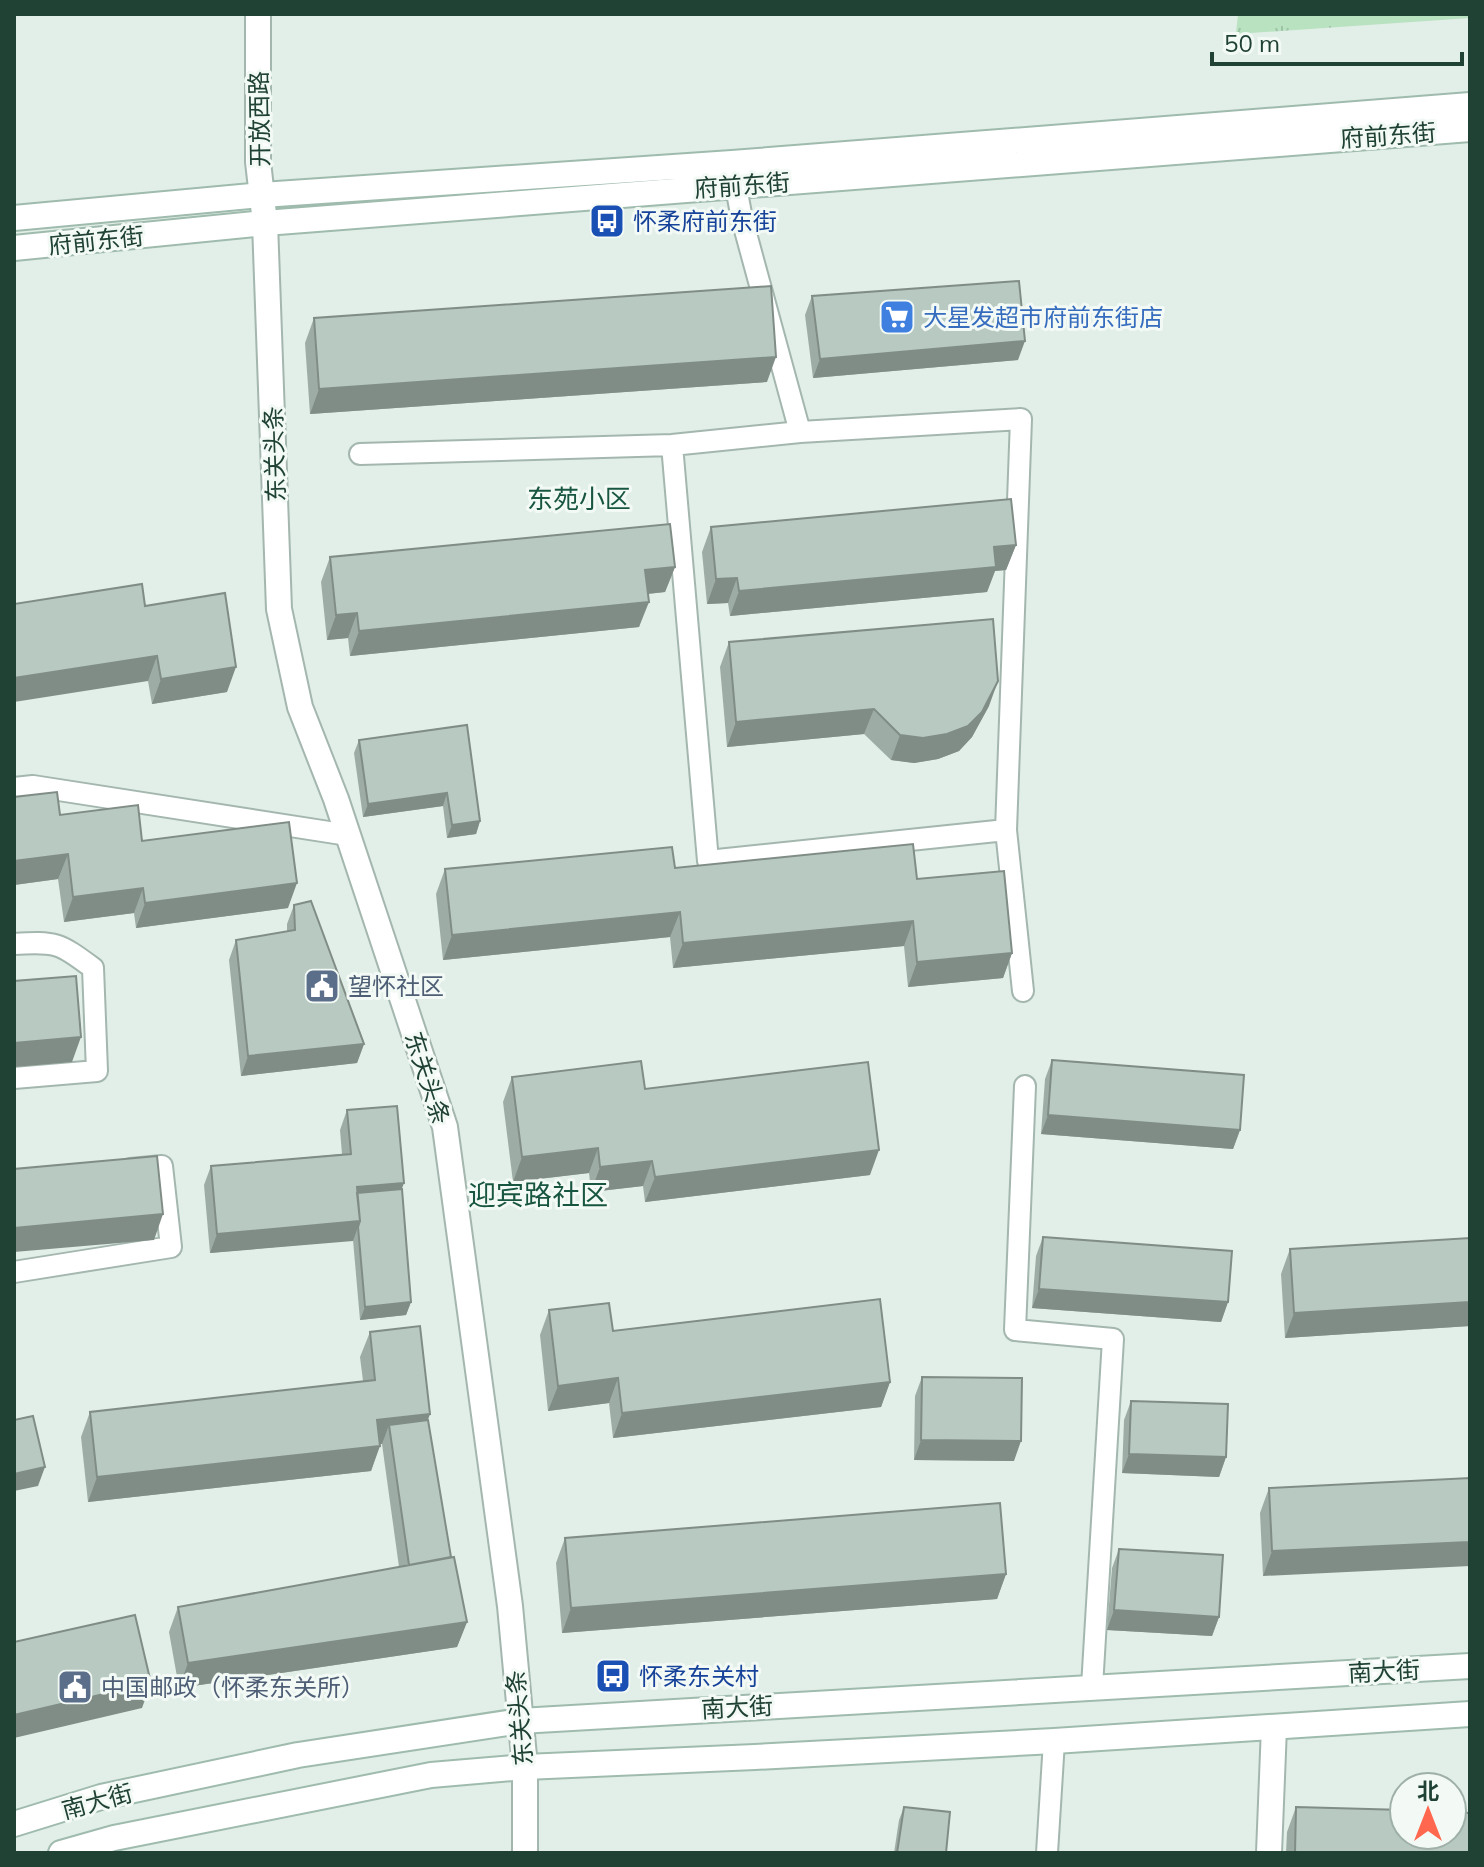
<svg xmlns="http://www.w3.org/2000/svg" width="1484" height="1867" viewBox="0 0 1484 1867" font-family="Mulish,'Noto Sans SC',sans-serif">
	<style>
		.grass { fill: url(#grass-tufts) }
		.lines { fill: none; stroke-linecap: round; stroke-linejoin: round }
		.service-casing { stroke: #a4b7af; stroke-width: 24 }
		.minor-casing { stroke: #a4b7af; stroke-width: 28 }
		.tertiary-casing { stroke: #a4b7af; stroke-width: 28 }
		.secondary-casing { stroke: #9fbbae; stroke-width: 28 }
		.service { stroke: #fff; stroke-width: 20 }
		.minor { stroke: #fff; stroke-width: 24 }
		.tertiary { stroke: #fff; stroke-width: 24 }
		.secondary { stroke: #fff; stroke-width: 24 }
		.wall { fill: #9dada5 }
		.shaded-wall { fill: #808d86 }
		.building { fill: #b7c9c0; stroke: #808d86; stroke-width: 2 }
		.labels { text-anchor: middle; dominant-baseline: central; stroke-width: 6; stroke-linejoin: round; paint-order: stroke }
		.street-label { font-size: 24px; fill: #204235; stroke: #f3faf6 }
		.transit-label { font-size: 24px; fill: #164399; stroke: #f3faf6; text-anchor: start }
		.shop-label { font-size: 24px; fill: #366cbe; stroke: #f3faf6; text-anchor: start }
		.service-label { font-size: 24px; fill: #4e5e75; stroke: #f3faf6; text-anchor: start }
		.neighbourhood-label { font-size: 26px; fill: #195641; stroke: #f3faf6 }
		.quarter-label { font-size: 28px; fill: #195641; stroke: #f3faf6 }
	</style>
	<defs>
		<pattern id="grass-tufts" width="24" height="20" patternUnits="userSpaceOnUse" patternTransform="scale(2)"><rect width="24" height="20" fill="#b9e2c0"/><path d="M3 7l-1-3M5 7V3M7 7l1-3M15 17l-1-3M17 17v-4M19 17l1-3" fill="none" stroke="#9fc3a6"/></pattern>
	</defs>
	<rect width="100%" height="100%" fill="#e2eee8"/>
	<path class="grass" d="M1238,14H1470V18L1236,34Z"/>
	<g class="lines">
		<defs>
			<path id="service" d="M733,171L742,219L800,432
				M672,445L708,861L1006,830
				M360,454L672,445L800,432L1021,419L1006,830L1023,991
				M14,788L33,786L348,835
				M14,944C56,941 59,943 93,968L97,1071L14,1078
				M1025,1086L1015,1330L1113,1339L1092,1687
				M14,1272L171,1247L162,1166L131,1169
				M1047,1853L1054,1741"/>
			<path id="minor" d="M265,223L279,609L300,707L336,799L445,1127L510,1606L525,1767V1853
				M1269,1853L1274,1727"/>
			<path id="tertiary" d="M258,14V162L265,223"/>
			<path id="secondary" d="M14,218L262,195L732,163L1470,105
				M14,248L265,223L1470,129
				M14,1824L101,1797L298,1755L520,1721L1470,1666
				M61,1853L114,1838L431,1775L525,1767L755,1757L1054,1741L1470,1714"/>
		</defs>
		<use href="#service" class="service-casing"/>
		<use href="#minor" class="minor-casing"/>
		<use href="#tertiary" class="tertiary-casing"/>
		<use href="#secondary" class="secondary-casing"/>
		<use href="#service" class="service"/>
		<use href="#minor" class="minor"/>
		<use href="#tertiary" class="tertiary"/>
		<use href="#secondary" class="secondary"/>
	</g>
	<path class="wall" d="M812,296L1018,360L813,378L805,315Z
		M314,318L767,382L310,414L305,343Z
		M711,527L1016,545L1006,570L995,571L987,592L730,616L728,603L707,604L702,552Z
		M330,557L675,567L665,592L648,594L639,627L350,656L348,638L327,640L321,582Z
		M145,606L227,692L152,704L148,681Z
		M729,642L989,706L972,737L959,751L938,759L914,763L891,760L864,734L727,747L720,667Z
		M467,725L480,821L476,834L447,838L443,806L363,817L354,753L359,740Z
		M14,797L60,815L142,841L288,908L136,928L134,913L64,922L58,879L14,885Z
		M675,868L917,879L1012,953L1003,978L908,987L904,946L673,968L670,937L443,960L436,894L445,869Z
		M294,905L364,1044L357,1063L241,1076L229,960L236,940L287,931V924Z
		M1052,1060L1240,1130L1233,1149L1041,1134L1045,1079Z
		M512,1077L645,1089L870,1175L645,1202L643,1186L591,1192L589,1173L513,1182L503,1102Z
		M347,1110L402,1189L411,1302L406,1315L360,1320L353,1240L210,1253L204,1185L211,1166L342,1154L340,1130Z
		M1043,1237L1228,1302L1221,1322L1032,1308L1036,1256Z
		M1470,1238V1326L1285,1338L1281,1274L1290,1249Z
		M549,1310L613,1331L890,1382L881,1407L613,1438L609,1403L548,1411L540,1335Z
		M370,1332L428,1420L451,1557L467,1622L457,1647L179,1688L169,1632L178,1607L399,1567L382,1444H380L371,1471L88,1502L81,1437L90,1412L363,1381L360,1357Z
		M922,1377L1014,1461L914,1460L915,1396Z
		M1131,1401L1226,1457L1219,1477L1122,1473L1124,1420Z
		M1470,1478L1263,1576L1260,1513L1269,1488Z
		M565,1538L1006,1574L997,1599L562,1633L556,1563Z
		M1119,1549L1219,1617L1212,1636L1107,1630L1112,1568Z
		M904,1807L946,1853H894L899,1820Z
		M1296,1807L1470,1853H1286L1287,1832Z"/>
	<path class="shaded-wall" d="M1025,341L1018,360L813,378L820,359Z
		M776,357L767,382L310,414L319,389Z
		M1016,545L1006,570L995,571L987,592L730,616L739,591L994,547Z
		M675,567L665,592L636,595L645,570Z
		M737,578L728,603L707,604L716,579Z
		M649,602L639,627L350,656L359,631Z
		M357,613L348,638L327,640L336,615Z
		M157,656L148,681L14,702V678Z
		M236,667L227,692L152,704L161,679Z
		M998,681L989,706L972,737L959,751L938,759L914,763L891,760L900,735Z
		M874,709L864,734L727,747L736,722Z
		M447,793L443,806L363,817L368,804Z
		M480,821L476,834L447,838L452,825Z
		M68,854L58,879L14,885V861Z
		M297,883L288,908L136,928L145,903Z
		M143,888L134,913L64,922L73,897Z
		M680,912L670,937L443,960L452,935Z
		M913,921L904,946L673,968L683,943Z
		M1012,953L1003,978L908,987L917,962Z
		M81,1037L72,1062L14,1067V1043Z
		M364,1044L357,1063L241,1076L248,1056Z
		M1048,1115L1240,1130L1233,1149L1041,1134Z
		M598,1148L589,1173L513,1182L522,1157Z
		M879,1150L870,1175L645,1202L655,1177Z
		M652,1161L643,1186L591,1192L600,1167Z
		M404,1183L397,1202L356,1206L357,1187Z
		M163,1214L154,1240L14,1252V1228Z
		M360,1221L353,1241L210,1253L217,1234Z
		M1039,1289L1228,1302L1221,1322L1032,1308Z
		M411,1302L406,1315L360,1320L365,1307Z
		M1470,1302V1326L1285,1338L1294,1313Z
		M618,1378L609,1403L548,1411L558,1386Z
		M890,1382L881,1407L613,1438L622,1413Z
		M430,1414L421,1440L389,1425L382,1444L368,1445L377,1420Z
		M921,1440L1021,1441L1014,1461L914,1460Z
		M380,1446L371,1471L88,1502L97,1477Z
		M1129,1454L1226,1457L1219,1477L1122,1473Z
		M45,1467L38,1486L14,1491V1474Z
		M1470,1542V1566L1263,1576L1272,1551Z
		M1006,1574L997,1599L562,1633L571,1608Z
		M1114,1610L1219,1617L1212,1636L1107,1630Z
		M467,1622L457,1647L179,1688L188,1663Z
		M151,1683L142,1708L14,1738V1715Z"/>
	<path class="building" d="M1019,281L1025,341L820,359L812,296Z
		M771,286L776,357L319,389L314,318Z
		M1011,499L1016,545L994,547L996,567L739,591L737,578L716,579L711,527Z
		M670,524L675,567L645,570L649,602L359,631L357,613L336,615L330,557Z
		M142,584L145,606L225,593L236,667L161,679L157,656L14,678V604Z
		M993,619L998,681L982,712L968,726L947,734L923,738L900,735L874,709L736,722L729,642Z
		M467,725L480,821L452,825L447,793L368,804L359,740Z
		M57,792L60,815L138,805L142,841L289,822L297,883L145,903L143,888L73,897L68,854L14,861V797Z
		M913,844L917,879L1004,871L1012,953L917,962L913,921L683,943L680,912L452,935L445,869L672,847L675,868Z
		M311,901L364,1044L248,1056L236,940L295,930L294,905Z
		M76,976L81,1037L14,1043V981Z
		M1052,1060L1244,1075L1240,1130L1048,1115Z
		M641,1061L645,1089L868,1062L879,1150L655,1177L652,1161L600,1167L598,1148L522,1157L512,1077Z
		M397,1106L404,1183L357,1187L360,1221L217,1234L211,1166L351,1154L347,1110Z
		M157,1156L163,1214L14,1228V1169Z
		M402,1189L411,1302L365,1307L358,1227L360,1221L357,1193Z
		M1043,1237L1232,1251L1228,1302L1039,1289Z
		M1470,1238V1302L1294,1313L1290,1249Z
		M880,1299L890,1382L622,1413L618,1378L558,1386L549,1310L609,1303L613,1331Z
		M420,1326L430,1414L377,1420L380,1446L97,1477L90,1412L375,1380L370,1332Z
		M922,1377L1022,1378L1021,1441L921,1440Z
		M1131,1401L1228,1404L1226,1457L1129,1454Z
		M33,1416L45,1467L14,1474V1420Z
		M428,1420L451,1557L409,1565L389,1425Z
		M1470,1478V1542L1272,1551L1269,1488Z
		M1000,1503L1006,1574L571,1608L565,1538Z
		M1119,1549L1223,1555L1219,1617L1114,1610Z
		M454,1557L467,1622L188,1663L178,1607Z
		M135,1615L151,1683L14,1715V1642Z
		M904,1807L950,1812L946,1853H897Z
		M1296,1807L1404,1810V1835H1452V1812L1470,1813V1853H1295Z"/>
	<defs>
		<symbol id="bus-square" viewBox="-11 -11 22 22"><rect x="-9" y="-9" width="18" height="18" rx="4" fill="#1a4fb4" stroke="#f3faf6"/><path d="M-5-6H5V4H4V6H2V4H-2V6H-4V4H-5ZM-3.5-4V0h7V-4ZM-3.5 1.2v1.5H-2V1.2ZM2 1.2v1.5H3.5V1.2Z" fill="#fff"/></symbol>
		<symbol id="supermarket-square" viewBox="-11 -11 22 22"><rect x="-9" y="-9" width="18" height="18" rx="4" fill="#3f7fe0" stroke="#f3faf6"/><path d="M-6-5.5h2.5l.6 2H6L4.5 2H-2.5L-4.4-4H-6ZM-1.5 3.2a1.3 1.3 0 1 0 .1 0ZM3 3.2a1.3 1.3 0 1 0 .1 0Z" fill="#fff"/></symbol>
		<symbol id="civic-square" viewBox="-11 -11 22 22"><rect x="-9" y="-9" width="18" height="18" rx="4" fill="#5c6f8a" stroke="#f3faf6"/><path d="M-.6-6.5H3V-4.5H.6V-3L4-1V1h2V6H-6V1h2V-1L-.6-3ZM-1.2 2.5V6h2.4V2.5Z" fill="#fff"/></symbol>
	</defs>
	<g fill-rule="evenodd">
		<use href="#bus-square" x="587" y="201" width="40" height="40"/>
		<use href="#supermarket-square" x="877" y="297" width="40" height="40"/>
		<use href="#civic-square" x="302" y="966" width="40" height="40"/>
		<use href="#bus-square" x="593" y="1656" width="40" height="40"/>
		<use href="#civic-square" x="55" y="1667" width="40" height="40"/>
	</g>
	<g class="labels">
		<g class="street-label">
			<text transform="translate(259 119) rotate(-91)">开放西路</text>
			<text transform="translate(1388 135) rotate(-4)">府前东街</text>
			<text transform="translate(742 185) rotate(-4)">府前东街</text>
			<text transform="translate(96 240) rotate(-6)">府前东街</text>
			<text transform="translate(274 454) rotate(-92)">东关头条</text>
			<text transform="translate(428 1078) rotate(72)">东关头条</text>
			<text transform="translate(1384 1671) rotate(-3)">南大街</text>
			<text transform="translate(737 1707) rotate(-3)">南大街</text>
			<text transform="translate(519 1718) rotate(-95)">东关头条</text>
			<text transform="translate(97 1801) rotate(-15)">南大街</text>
		</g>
		<g class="transit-label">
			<text x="633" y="221">怀柔府前东街</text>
			<text x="639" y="1676">怀柔东关村</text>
		</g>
		<g class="shop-label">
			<text x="923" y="317">大星发超市府前东街店</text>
		</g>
		<g class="service-label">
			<text x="348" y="986">望怀社区</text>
			<text x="101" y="1687">中国邮政（怀柔东关所）</text>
		</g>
		<g class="neighbourhood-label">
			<text x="579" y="498">东苑小区</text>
		</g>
		<g class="quarter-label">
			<text x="538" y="1194">迎宾路社区</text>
		</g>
	</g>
	<rect width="1484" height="1867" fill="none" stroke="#204235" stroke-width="32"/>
	<g transform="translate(1428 1811)"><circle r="38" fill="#f3faf6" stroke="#9fb0a9" stroke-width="2"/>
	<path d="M0-6L14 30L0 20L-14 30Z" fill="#ff684f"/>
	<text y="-12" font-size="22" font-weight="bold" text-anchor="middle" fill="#204235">北</text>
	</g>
	<path d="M1212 52v12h250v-12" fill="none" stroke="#204235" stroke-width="4"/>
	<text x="1224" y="52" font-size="24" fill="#204235" stroke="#f3faf6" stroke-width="6" paint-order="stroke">50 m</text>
</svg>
